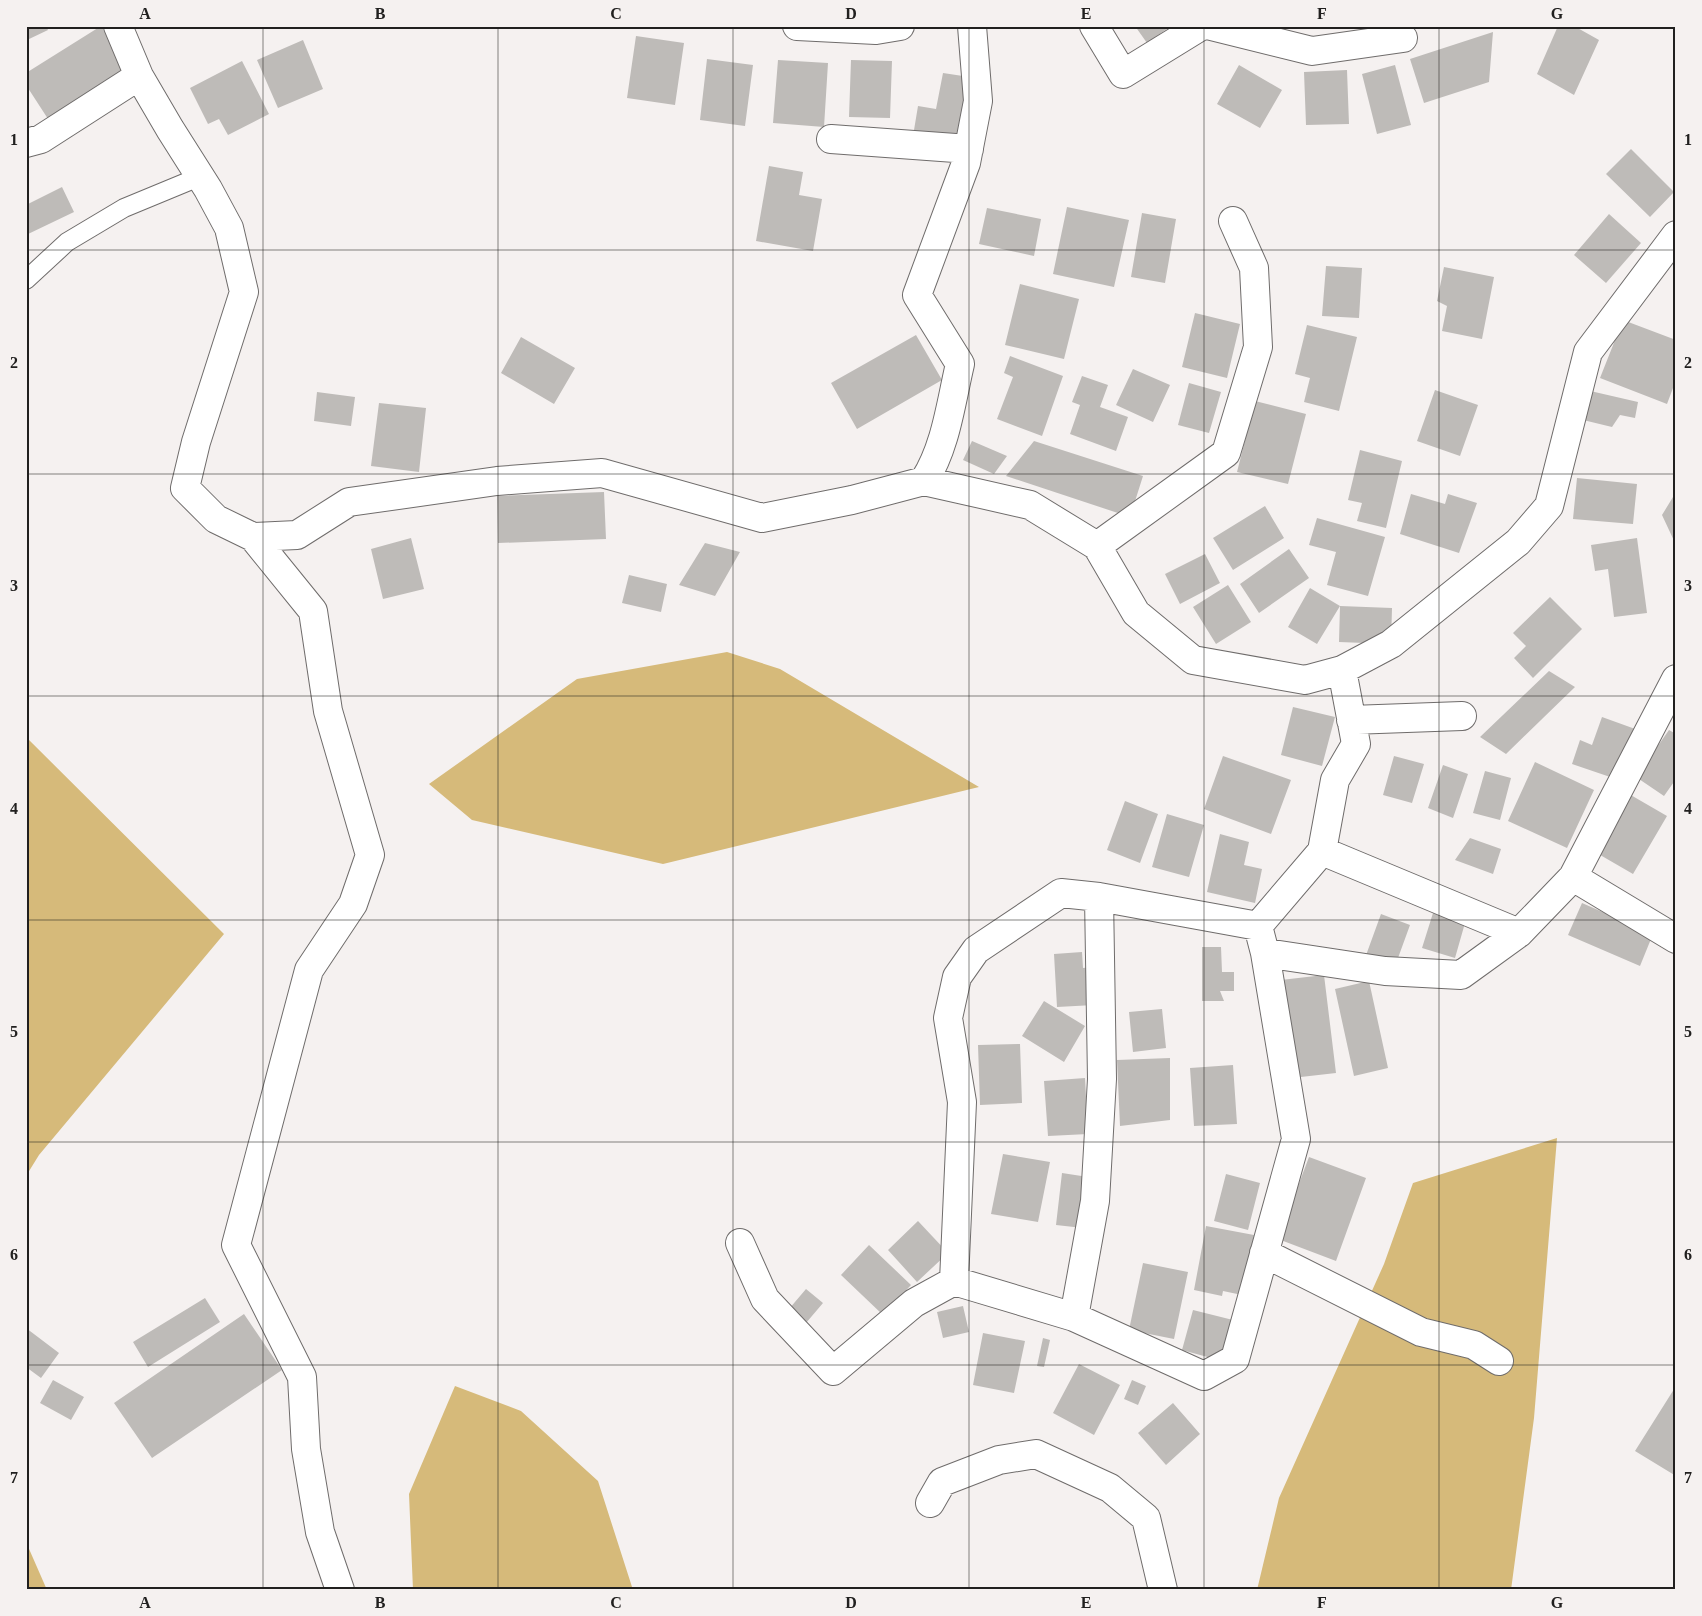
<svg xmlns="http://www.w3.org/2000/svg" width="1702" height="1616" viewBox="0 0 1702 1616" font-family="Georgia,serif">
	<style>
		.forest { fill: #d6ba7a }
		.building { fill: #bebbb8 }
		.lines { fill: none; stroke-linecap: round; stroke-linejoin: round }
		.service-casing { stroke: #6f6c6b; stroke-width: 20 }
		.minor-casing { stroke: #6f6c6b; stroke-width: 30 }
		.service { stroke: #fff; stroke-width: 18 }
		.minor { stroke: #fff; stroke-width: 28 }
		.grid { fill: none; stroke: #21201f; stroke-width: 1; stroke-opacity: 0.55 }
		.neatline { fill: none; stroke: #21201f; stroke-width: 2 }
		.grid-label { font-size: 16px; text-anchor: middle; font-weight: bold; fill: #21201f }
	</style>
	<rect width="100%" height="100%" fill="#f5f1f0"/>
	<path class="forest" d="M727,652L780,669L979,787L663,864L472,820L429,784L577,679Z
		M26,737L224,934L39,1155L26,1176Z
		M1557,1138L1534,1418L1511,1590H1257L1279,1498L1384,1264L1413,1183Z
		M455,1386L521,1411L598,1481L633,1590H413L409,1494Z
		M26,1542L47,1590H26Z"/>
	<path class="building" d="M26,26H46L48,30L27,40Z
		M101,26L130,72L50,122L26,85V73Z
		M1135,26H1171L1147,43Z
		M1558,26H1574L1599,40L1574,95L1537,74Z
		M1493,32L1489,82L1424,103L1410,59Z
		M636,36L684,43L675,105L627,98Z
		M303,40L323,89L278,108L257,60Z
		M707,59L753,65L745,126L700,120Z
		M778,60L828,63L824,127L773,123Z
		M851,60L892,61L890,118L849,117Z
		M242,61L269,114L228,135L219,119L208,124L190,88Z
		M1239,65L1282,90L1260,128L1217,104Z
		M1395,65L1411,125L1377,134L1362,74Z
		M1347,70L1349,124L1306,125L1304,72Z
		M943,73L976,78L964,145L913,136L918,106L936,109Z
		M1631,149L1674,192L1650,217L1606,174Z
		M769,166L803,172L799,195L822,199L813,251L756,241Z
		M62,187L74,212L26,235V205Z
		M1067,207L1129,220L1114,287L1053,274Z
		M987,208L1041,219L1034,256L979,244Z
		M1142,213L1176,219L1165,283L1131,277Z
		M1609,214L1641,243L1606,283L1574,255Z
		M1326,266L1362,268L1359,318L1322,316Z
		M1444,267L1494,277L1482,339L1442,331L1447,306L1437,301Z
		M1020,284L1079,299L1064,359L1005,345Z
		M1195,313L1240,324L1227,378L1182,367Z
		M1623,320L1676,340V380L1667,404L1600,378Z
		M1307,325L1357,337L1339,411L1304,402L1310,378L1295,374Z
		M916,335L942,380L857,429L831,383Z
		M521,337L575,368L554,404L501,373Z
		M1010,356L1063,376L1042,436L997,419L1013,377L1004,373Z
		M1133,369L1170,385L1153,422L1116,405Z
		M1082,376L1108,385L1100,407L1128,417L1116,451L1070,434L1080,405L1072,402Z
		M1189,383L1221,392L1209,433L1178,425Z
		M1435,390L1478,405L1460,456L1417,441Z
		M1586,390L1638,402L1635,418L1620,415L1612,427L1579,419Z
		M317,392L355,397L351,426L314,421Z
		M1255,401L1306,414L1288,484L1237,472Z
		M379,403L426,408L419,472L371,466Z
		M972,441L1007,456L994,474L963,460Z
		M1034,441L1143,476L1130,517L1006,476Z
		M1360,450L1402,461L1386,528L1357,521L1362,503L1348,500Z
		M1577,478L1637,484L1633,524L1573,519Z
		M604,492L606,539L498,543L497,496Z
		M1411,494L1445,504L1448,494L1477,503L1459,553L1400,534Z
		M1673,497L1676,498V545L1662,515Z
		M1265,506L1284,538L1233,570L1213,538Z
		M1317,518L1385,537L1368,596L1327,585L1336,552L1309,545Z
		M411,538L424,589L383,599L371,549Z
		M1637,538L1647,613L1614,617L1608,569L1595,571L1591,545Z
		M705,543L740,552L715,596L679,585Z
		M1289,549L1309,578L1259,613L1240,584Z
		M1205,554L1220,583L1180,604L1165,574Z
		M629,575L667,584L661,612L622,603Z
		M1228,585L1251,622L1216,644L1193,607Z
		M1310,588L1340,606L1317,644L1288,627Z
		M1550,597L1582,629L1533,678L1514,658L1526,646L1513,633Z
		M1340,606L1392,608L1391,644L1339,642Z
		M1549,671L1575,687L1506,754L1480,737Z
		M1293,707L1335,717L1322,766L1281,755Z
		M1602,717L1638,730L1619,780L1572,764L1580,740L1592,745Z
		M1669,730L1676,734V779L1664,796L1636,777Z
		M1223,756L1291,780L1271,834L1204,809Z
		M1394,756L1424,764L1412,803L1383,795Z
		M1535,762L1594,790L1567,848L1508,821Z
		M1443,765L1468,774L1453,818L1428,808Z
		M1485,771L1511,778L1500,820L1473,813Z
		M1629,794L1667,816L1633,874L1595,852Z
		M1125,801L1158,814L1140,863L1107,850Z
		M1167,814L1204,825L1189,877L1152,867Z
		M1220,834L1249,842L1244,865L1262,869L1255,903L1207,892Z
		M1470,838L1501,849L1493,874L1455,860Z
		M1582,903L1653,934L1640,966L1568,935Z
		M1433,913L1465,923L1455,958L1422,948Z
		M1381,914L1410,925L1394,969L1365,958Z
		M1202,947H1221L1222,972H1234V991H1220L1224,1001H1202Z
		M1082,952L1083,968L1092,967L1094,1005L1057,1007L1054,954Z
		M1324,975L1336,1073L1292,1078L1281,980Z
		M1369,981L1388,1068L1354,1076L1335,989Z
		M1044,1001L1085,1026L1064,1062L1022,1036Z
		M1162,1009L1166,1048L1133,1052L1129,1012Z
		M1020,1044L1022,1103L980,1105L978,1045Z
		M1170,1058V1120L1120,1126L1117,1060Z
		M1233,1065L1237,1124L1194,1126L1190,1068Z
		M1085,1078L1088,1134L1048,1136L1044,1081Z
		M1003,1154L1050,1162L1038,1222L991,1214Z
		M1309,1157L1366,1178L1336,1261L1278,1239Z
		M1062,1173L1088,1177L1083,1228L1056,1225Z
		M1226,1174L1260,1183L1248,1230L1214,1221Z
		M918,1221L948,1253L917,1282L888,1250Z
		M1206,1226L1254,1235L1242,1295L1223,1291L1222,1296L1194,1290Z
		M869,1245L911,1285L883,1315L841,1275Z
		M1143,1263L1188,1272L1174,1339L1129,1330Z
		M806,1289L823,1303L806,1323L789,1309Z
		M205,1298L220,1322L148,1367L133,1342Z
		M963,1306L969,1332L943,1338L937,1312Z
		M1193,1310L1233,1320L1222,1361L1182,1350Z
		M244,1314L282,1370L152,1458L114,1403Z
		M26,1328L59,1353L41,1378L26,1367Z
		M983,1333L1025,1341L1014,1393L973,1385Z
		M1043,1338L1050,1340L1044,1367L1037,1366Z
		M1079,1364L1120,1385L1094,1435L1053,1413Z
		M53,1380L84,1397L71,1420L40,1403Z
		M1132,1380L1146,1386L1138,1405L1124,1399Z
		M1676,1386V1476L1635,1451Z
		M1173,1403L1200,1434L1166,1465L1138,1433Z"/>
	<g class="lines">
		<defs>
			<path id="service" d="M26,280L67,242L124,208L199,177"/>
			<path id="minor" d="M118,26L139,76L170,129L208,189L229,228L244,292L196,442L185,488L216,519L253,537L297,535L349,502L497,481L602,473L762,518L852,500L924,481L1030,505L1097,546L1136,613L1193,660L1305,680L1342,670L1391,644L1518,542L1549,506L1588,352L1676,235
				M797,26L876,30L900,26
				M1094,26L1123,74L1201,26
				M1211,26L1312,51L1403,38
				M831,139L969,149
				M26,143L41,139L139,76
				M924,481C946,447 951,402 960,364L917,295L966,163L978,101L972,26
				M253,537L313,611L328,711L370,855L353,904L309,970L236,1245L302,1377L306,1449L320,1532L340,1590
				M1097,546L1226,453L1258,347L1254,268L1233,221
				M1351,720L1462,716
				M1322,851L1519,933
				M1573,877L1676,939
				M1258,926L1099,897L1061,893L976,950L957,977L948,1018L962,1102L954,1281L1074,1317L1204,1376L1235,1359L1296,1139L1265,953L1258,926L1322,851L1335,780L1356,744L1342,670
				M1265,953L1385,971L1461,975L1519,933L1573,877L1676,679
				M740,1243L765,1299L833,1371L914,1303L954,1281
				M1264,1253L1421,1332L1474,1345L1499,1361
				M1074,1317L1095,1201L1102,1079L1099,897
				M930,1503L942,1482L999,1460L1036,1454L1110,1488L1146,1518L1163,1590"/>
		</defs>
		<use href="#service" class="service-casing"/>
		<use href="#minor" class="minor-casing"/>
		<use href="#service" class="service"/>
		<use href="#minor" class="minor"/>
	</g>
	<path class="grid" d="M263,26V1590M498,26V1590M733,26V1590M969,26V1590M1204,26V1590M1439,26V1590M26,250H1676M26,474H1676M26,696H1676M26,920H1676M26,1142H1676M26,1365H1676"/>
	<rect width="1702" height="1616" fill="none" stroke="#f5f1f0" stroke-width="55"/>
	<rect x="28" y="28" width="1646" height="1560" class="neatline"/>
	<g class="grid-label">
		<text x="145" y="19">A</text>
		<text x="380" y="19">B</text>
		<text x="616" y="19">C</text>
		<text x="851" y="19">D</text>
		<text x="1086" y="19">E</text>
		<text x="1322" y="19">F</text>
		<text x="1557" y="19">G</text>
		<text x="14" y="145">1</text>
		<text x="1688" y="145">1</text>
		<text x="14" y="368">2</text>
		<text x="1688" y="368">2</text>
		<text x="14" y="591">3</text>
		<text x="1688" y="591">3</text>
		<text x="14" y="814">4</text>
		<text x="1688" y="814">4</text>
		<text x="14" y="1037">5</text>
		<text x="1688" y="1037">5</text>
		<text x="14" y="1260">6</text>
		<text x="1688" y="1260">6</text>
		<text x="14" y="1483">7</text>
		<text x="1688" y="1483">7</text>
		<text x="145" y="1608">A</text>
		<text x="380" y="1608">B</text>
		<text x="616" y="1608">C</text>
		<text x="851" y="1608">D</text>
		<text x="1086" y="1608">E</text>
		<text x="1322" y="1608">F</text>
		<text x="1557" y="1608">G</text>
	</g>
</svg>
